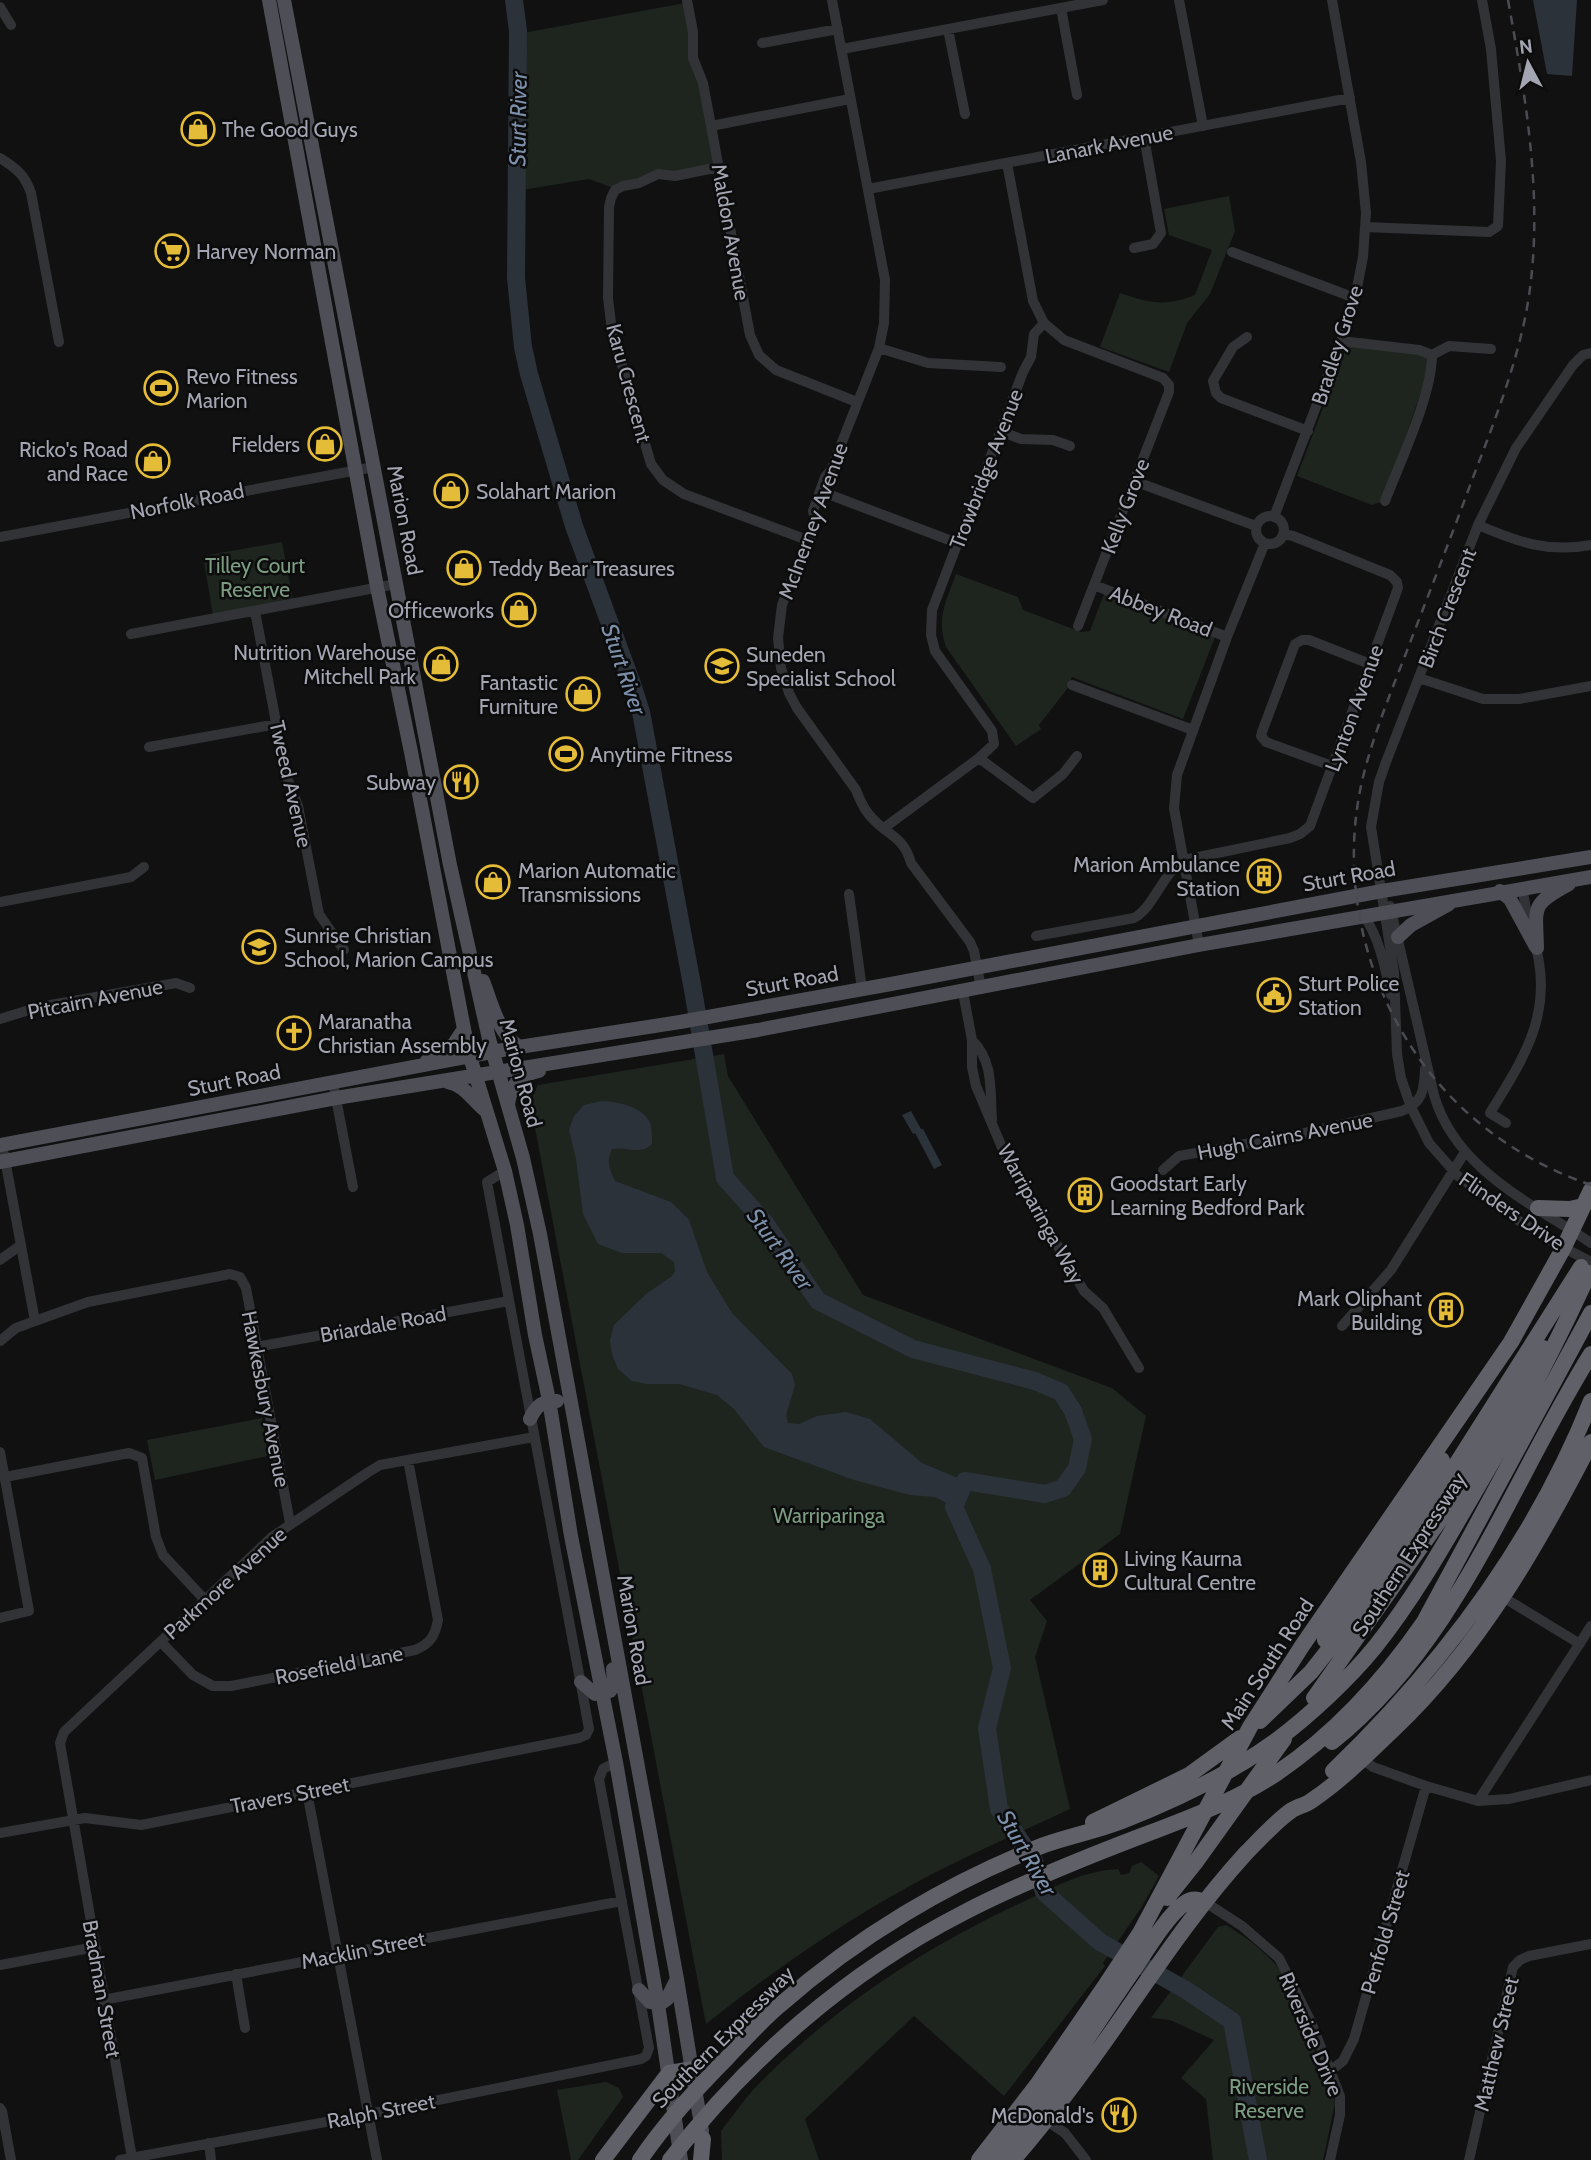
<svg xmlns="http://www.w3.org/2000/svg" width="1591" height="2160" viewBox="0 0 1591 2160" font-family="Cabin,sans-serif">
	<style>
		.green { fill: #1e251f }
		.water { fill: #2b323a }
		.lines { fill: none; stroke-linecap: round; stroke-linejoin: round }
		.river { stroke: #2b323a; stroke-width: 18 }
		.minor { stroke: #323337; stroke-width: 10 }
		.major { stroke: #4e4f56; stroke-width: 14 }
		.highway { stroke: #5f6068; stroke-width: 16 }
		.rail { stroke: #4b4c52; stroke-width: 2.5; stroke-dasharray: 9 7; stroke-linecap: butt }
		.labels { text-anchor: middle; dominant-baseline: central; stroke-width: 5; stroke-linejoin: round; paint-order: stroke }
		.poi-label { font-size: 21px; fill: #a3a6b2; stroke: #0c0c0d; text-anchor: start }
		.street-label { font-size: 21px; fill: #a3a6b2; stroke: #0c0c0d }
		.park-label { font-size: 21px; fill: #7b9c81; stroke: #0c0c0d }
		.water-label { font-size: 23px; font-style: italic; fill: #7c90ab; stroke: #0c0c0d }
	</style>
	<rect width="100%" height="100%" fill="#111112"/>
	<path class="green" d="M685,3L716,164L613,188L589,179L522,190L523,33Z
		M1229,196L1235,231L1210,294L1187,323L1169,372L1100,347L1120,293C1149,303 1165,307 1195,295L1212,250L1169,235L1164,209Z
		M1347,345L1429,356L1428,372L1383,501L1372,505L1297,476Z
		M282,542L293,600L213,615L203,556Z
		M956,574L1018,597L1023,610L1081,632L1090,631L1104,594L1215,637L1183,719L1072,677L1067,689L1039,725L1041,729L1016,746L946,647C936,618 946,602 956,574Z
		M724,1054L728,1076L863,1295L1112,1388L1146,1416L1120,1534L1030,1600L1047,1621L1035,1657L1070,1809C1025,1830 979,1850 934,1873C853,1915 778,1967 706,2024L530,1102L538,1085Z
		M262,1418L268,1456L155,1480L147,1440Z
		M1141,1862L1159,1876L1141,1908L1103,1963L1105,1966L1004,2096L914,2016L805,2119L819,2160H722L721,2131C732,2117 742,2102 754,2089C831,2009 923,1948 1023,1902C1057,1886 1079,1872 1118,1869L1121,1875L1129,1873L1132,1866Z
		M1226,1925C1247,1938 1265,1951 1280,1970L1332,2089L1335,2103L1323,2160H1213L1206,2099L1181,2078L1214,2040L1170,2020L1151,2018L1218,1927Z
		M606,2082L619,2088L623,2097L578,2160H571L557,2090Z"/>
	<path class="water" d="M1533,0H1577L1572,76L1547,74Z
		M602,1101C619,1102 646,1107 651,1126C652,1132 652,1139 652,1144C640,1156 627,1146 612,1149C606,1162 609,1168 615,1181L671,1202L689,1220L707,1272L732,1313L792,1374L795,1385L786,1415L788,1423L799,1424L817,1416L846,1412L870,1419L922,1463L965,1481L954,1507L935,1497L910,1495L854,1480L764,1447L733,1408L717,1395L679,1384H647L632,1381L618,1369L612,1354L610,1340L614,1325L646,1294L672,1276L675,1271L674,1262L661,1253H622L598,1244L583,1214L576,1159L569,1130L574,1116L584,1105Z
		M911,1111L921,1129H923L942,1165L934,1169L915,1133L913,1134L902,1115Z"/>
	<g class="lines">
		<path class="river" d="M514,0L518,31L516,278L523,347L529,374L574,526L631,681L641,712L693,990L725,1178L765,1223L818,1301L913,1349L1035,1381L1061,1392L1073,1411L1083,1439L1077,1468L1063,1488L1045,1494L965,1481L954,1507L982,1569L1002,1668L987,1728L999,1809L1034,1861L1044,1892L1100,1942L1186,1990L1232,2021L1258,2160"/>
		<path class="minor" d="M687,0L693,32V58L703,83L750,335L759,355L776,370L857,402
			M832,0L885,280L884,323L879,348L831,470L825,477L813,511L816,523L804,557L798,563L782,605L778,638L781,668L789,693L797,708L856,790C860,801 865,812 874,820C889,836 904,837 911,863L970,942L974,951L981,988
			M1179,0L1203,126
			M0,7L11,25
			M1061,8L1077,95
			M948,29L965,114
			M762,43L838,29
			M842,49L1103,0
			M711,126L850,99
			M0,158C16,168 25,175 31,193L59,342
			M1007,163L1033,301L1044,323L1064,340L1163,378L1169,385V392L1078,626
			M719,167L675,176L658,174L639,183L623,186L615,190L611,198L609,207L608,298L612,331L651,464L663,480L684,494L810,541
			M868,189L1350,98
			M1365,227L1489,232L1498,226L1501,161L1491,49L1482,0
			M1134,248L1153,244L1161,233L1144,137
			M1232,252L1355,298
			M1247,337L1233,347L1213,381L1216,393L1221,398L1308,431
			M1341,341L1419,350L1432,355C1432,395 1400,462 1385,501
			M879,348L928,363L1001,367
			M1591,353L1583,355L1573,365L1516,448L1478,525L1386,762L1379,782L1371,827L1394,972L1397,1054L1401,1078L1411,1107L1429,1143L1458,1176L1522,1223L1551,1241L1591,1262
			M1432,355L1449,346L1491,349
			M1000,431L1021,439L1053,440L1070,446
			M1134,481L1256,526
			M820,491L957,543
			M1256 530a14 14 0 1 1 28 0a14 14 0 1 1-28 0Z
			M1274,517L1341,341L1355,298L1363,257L1366,213L1361,162L1332,0
			M1478,525C1518,542 1547,553 1591,545
			M0,537L374,467
			M1094,585L1227,637
			M255,611L286,775L298,806L319,914L344,950
			M131,634L396,584
			M1419,678L1483,699H1519L1591,686
			M1072,685L1193,730
			M149,747L277,724
			M979,758L994,744L992,731L935,651L931,635L932,610L1023,372L1031,357L1034,334L1044,323
			M1332,766L1266,742L1261,736L1262,732L1295,644L1302,640H1309L1370,664
			M884,828L979,758L1033,798L1063,774L1077,756
			M849,894L862,989
			M0,902L131,877L144,867
			M1390,906L1434,1095C1455,1169 1531,1203 1591,1243
			M1364,916C1380,939 1385,968 1391,995
			M1036,936L1134,918C1155,906 1161,875 1184,860L1290,838L1300,834L1310,826L1398,588L1397,582L1390,575L1293,536L1283,534
			M1199,945L1174,808L1177,775L1227,637L1265,543
			M963,992L972,1040V1067L976,1086L1006,1157L1084,1291L1103,1308L1139,1368
			M0,1019L39,1007L176,983L190,988
			M972,1040C994,1061 990,1092 992,1120
			M333,1083L353,1187
			M1506,1123L1490,1113C1520,1064 1549,1022 1539,962C1537,949 1533,937 1529,925C1526,913 1525,900 1522,888
			M1163,1170L1179,1156L1305,1133L1402,1111C1423,1102 1424,1091 1425,1069
			M0,1260L21,1245
			M35,1321L88,1302L230,1274L240,1277L246,1288L290,1523
			M1342,1326L1391,1270L1465,1152
			M0,1341L16,1328L35,1321L4,1154
			M256,1347L509,1301
			M0,1452L29,1611L0,1618
			M5,1477L129,1453L142,1458L156,1537L163,1555L205,1600
			M1503,1597L1580,1644
			M161,1642L193,1675L213,1686H231L415,1650C430,1644 435,1636 438,1620L408,1460
			M1362,1759L1373,1767L1426,1786L1478,1801L1509,1799L1591,1780
			M307,1792L377,2160
			M1478,1801L1591,1626
			M0,1833L85,1818L141,1825L579,1738L586,1735L589,1729L581,1685L487,1182L505,1171
			M1205,1902L1242,1926L1279,1958L1311,2022L1340,2096V2115L1330,2160
			M0,1965L95,1947
			M236,1974L245,2028
			M103,2000L622,1901
			M1331,2070L1343,2061L1354,2039L1426,1786
			M0,2108L2,2111L11,2160
			M1047,2121L1065,2133L1086,2160
			M209,2143L211,2160
			M132,2158L60,1743L64,1732L272,1537L367,1473L380,1465L534,1437
			M120,2160L369,2114L641,2059L646,2056L649,2048L599,1779L603,1769L616,1762
			M1469,2160L1513,1967L1520,1960L1529,1956L1591,1944"/>
		<path class="major" d="M269,0L377,587L411,752L464,1029L470,1057L505,1171L517,1225L535,1335L549,1400L571,1536L616,1762L658,2004L681,2160
			M284,0L450,865L489,1039L523,1158L540,1234L677,1979L702,2131
			M1500,891L1510,899L1536,947
			M1398,937L1411,925L1449,904
			M1537,948C1536,906 1530,905 1569,884
			M483,981C492,1004 498,1033 519,1047
			M427,1061L454,1044L464,1029
			M448,1082C465,1085 473,1101 486,1111
			M508,1104C511,1084 520,1075 539,1071
			M0,1145L519,1047L680,1022L891,984L1382,891L1591,857
			M0,1162L336,1098L758,1030L1199,945L1591,877
			M530,1419C536,1406 543,1400 557,1401
			M581,1682L595,1694L610,1691L614,1684L613,1669
			M639,1990L650,2002L660,2004L667,1999L677,1979"/>
		<path class="highway" d="M1538,1208L1570,1209L1583,1206
			M1325,1640L1396,1535L1442,1460
			M1314,1698L1444,1514L1543,1348
			M1260,1721L1311,1672L1360,1610L1419,1523L1581,1267
			M1332,1742C1458,1641 1508,1487 1591,1354
			M1333,1771C1443,1665 1534,1544 1591,1401
			M1093,1822L1189,1775L1240,1738
			M1167,1898L1195,1863L1284,1739
			M603,2160L669,2073L693,2069
			M640,2160C666,2122 695,2090 727,2058C744,2040 761,2021 780,2005C857,1937 949,1882 1044,1845C1069,1836 1096,1831 1122,1821C1176,1800 1230,1774 1277,1740C1310,1715 1349,1679 1375,1647C1411,1602 1441,1550 1470,1500C1514,1426 1553,1351 1589,1273
			M670,2160C749,2058 848,1972 963,1913C1015,1886 1069,1864 1123,1843C1175,1823 1231,1804 1277,1773C1336,1733 1384,1680 1424,1622L1591,1313
			M701,2160L703,2139
			M979,2160L1037,2085L1105,1986L1140,1933L1250,1727L1302,1646L1511,1342L1564,1247L1591,1190
			M995,2160C1047,2104 1087,2037 1130,1975C1143,1956 1167,1915 1185,1903C1192,1898 1197,1899 1205,1902
			M1013,2160C1056,2110 1094,2058 1131,2004C1167,1952 1203,1900 1246,1853C1259,1840 1277,1820 1292,1810C1298,1806 1306,1805 1311,1801C1341,1781 1369,1753 1395,1728C1479,1648 1538,1545 1591,1442"/>
		<path class="rail" d="M1508,0C1527,105 1547,216 1524,323C1512,377 1492,428 1472,480C1453,532 1433,583 1413,635C1396,680 1376,726 1364,773C1341,863 1358,961 1407,1040C1449,1109 1515,1159 1591,1185"/>
	</g>
	<defs>
		<symbol id="shop-ring" viewBox="-11 -11 22 22"><circle r="9.5" fill="#0c0c0d" stroke="#e4bc38" stroke-width="1.5"/><path d="M-5-2.5h2.3a2.7 3.5 0 0 1 5.4 0H5L5.5 6h-11ZM-1.5-2.5h3a1.5 2.3 0 0 0-3 0Z" fill="#e4bc38"/></symbol>
		<symbol id="supermarket-ring" viewBox="-11 -11 22 22"><circle r="9.5" fill="#0c0c0d" stroke="#e4bc38" stroke-width="1.5"/><path d="M-6-5.5h2.5l.6 2H6L4.5 2H-2.5L-4.4-4H-6ZM-1.5 3.2a1.3 1.3 0 1 0 .1 0ZM3 3.2a1.3 1.3 0 1 0 .1 0Z" fill="#e4bc38"/></symbol>
		<symbol id="stadium-ring" viewBox="-11 -11 22 22"><circle r="9.5" fill="#0c0c0d" stroke="#e4bc38" stroke-width="1.5"/><path d="M0-5a6.5 5 0 1 0 0 10a6.5 5 0 1 0 0-10ZM-3.5-1.8h7v3.6h-7Z" fill="#e4bc38"/></symbol>
		<symbol id="school-ring" viewBox="-11 -11 22 22"><circle r="9.5" fill="#0c0c0d" stroke="#e4bc38" stroke-width="1.5"/><path d="M0-5L7-2L0 1L-7-2ZM-4 1L0 2.5L4 1V4Q0 6-4 4Z" fill="#e4bc38"/></symbol>
		<symbol id="restaurant-ring" viewBox="-11 -11 22 22"><circle r="9.5" fill="#0c0c0d" stroke="#e4bc38" stroke-width="1.5"/><path d="M-5-6h1v4h1v-4h1v4h1v-4h1v5L-1.5 .5V6h-2V.5L-5-1ZM5-6V6H3V1.5H1.5Q1.5-4 5-6Z" fill="#e4bc38"/></symbol>
		<symbol id="building-ring" viewBox="-11 -11 22 22"><circle r="9.5" fill="#0c0c0d" stroke="#e4bc38" stroke-width="1.5"/><path d="M-4-6H4V6H1V3H-1V6H-4ZM-2.5-4.3h1.7v1.8h-1.7ZM.8-4.3h1.7v1.8H.8ZM-2.5-1h1.7V.8h-1.7ZM.8-1h1.7V.8H.8Z" fill="#e4bc38"/></symbol>
		<symbol id="civic-ring" viewBox="-11 -11 22 22"><circle r="9.5" fill="#0c0c0d" stroke="#e4bc38" stroke-width="1.5"/><path d="M-.6-6.5H3V-4.5H.6V-3L4-1V1h2V6H-6V1h2V-1L-.6-3ZM-1.2 2.5V6h2.4V2.5Z" fill="#e4bc38"/></symbol>
		<symbol id="church-ring" viewBox="-11 -11 22 22"><circle r="9.5" fill="#0c0c0d" stroke="#e4bc38" stroke-width="1.5"/><path d="M-1.2-6h2.4v3.5h3.3v2.4h-3.3V6h-2.4V-.1h-3.3v-2.4h3.3Z" fill="#e4bc38"/></symbol>
	</defs>
	<g fill-rule="evenodd">
		<use href="#shop-ring" x="179" y="110" width="38" height="38"/>
		<use href="#supermarket-ring" x="153" y="232" width="38" height="38"/>
		<use href="#stadium-ring" x="142" y="369" width="38" height="38"/>
		<use href="#shop-ring" x="306" y="425" width="38" height="38"/>
		<use href="#shop-ring" x="134" y="442" width="38" height="38"/>
		<use href="#shop-ring" x="432" y="472" width="38" height="38"/>
		<use href="#shop-ring" x="445" y="549" width="38" height="38"/>
		<use href="#shop-ring" x="500" y="591" width="38" height="38"/>
		<use href="#shop-ring" x="422" y="645" width="38" height="38"/>
		<use href="#school-ring" x="703" y="647" width="38" height="38"/>
		<use href="#shop-ring" x="564" y="675" width="38" height="38"/>
		<use href="#stadium-ring" x="547" y="735" width="38" height="38"/>
		<use href="#restaurant-ring" x="442" y="763" width="38" height="38"/>
		<use href="#building-ring" x="1245" y="857" width="38" height="38"/>
		<use href="#shop-ring" x="474" y="863" width="38" height="38"/>
		<use href="#school-ring" x="240" y="928" width="38" height="38"/>
		<use href="#civic-ring" x="1255" y="976" width="38" height="38"/>
		<use href="#church-ring" x="275" y="1014" width="38" height="38"/>
		<use href="#building-ring" x="1066" y="1176" width="38" height="38"/>
		<use href="#building-ring" x="1427" y="1291" width="38" height="38"/>
		<use href="#building-ring" x="1081" y="1551" width="38" height="38"/>
		<use href="#restaurant-ring" x="1100" y="2096" width="38" height="38"/>
	</g>
	<g class="labels">
		<g class="poi-label">
			<text x="222" y="129">The Good Guys</text>
			<text x="196" y="251">Harvey Norman</text>
			<text x="186" y="376">Revo Fitness<tspan x="186" dy="24">Marion</tspan></text>
			<text x="300" y="444" text-anchor="end">Fielders</text>
			<text x="128" y="449" text-anchor="end">Ricko's Road<tspan x="128" dy="24">and Race</tspan></text>
			<text x="476" y="491">Solahart Marion</text>
			<text x="489" y="568">Teddy Bear Treasures</text>
			<text x="494" y="610" text-anchor="end">Officeworks</text>
			<text x="416" y="652" text-anchor="end">Nutrition Warehouse<tspan x="416" dy="24">Mitchell Park</tspan></text>
			<text x="746" y="654">Suneden<tspan x="746" dy="24">Specialist School</tspan></text>
			<text x="558" y="682" text-anchor="end">Fantastic<tspan x="558" dy="24">Furniture</tspan></text>
			<text x="590" y="754">Anytime Fitness</text>
			<text x="436" y="782" text-anchor="end">Subway</text>
			<text x="1240" y="864" text-anchor="end">Marion Ambulance<tspan x="1240" dy="24">Station</tspan></text>
			<text x="518" y="870">Marion Automatic<tspan x="518" dy="24">Transmissions</tspan></text>
			<text x="284" y="935">Sunrise Christian<tspan x="284" dy="24">School, Marion Campus</tspan></text>
			<text x="1298" y="983">Sturt Police<tspan x="1298" dy="24">Station</tspan></text>
			<text x="318" y="1021">Maranatha<tspan x="318" dy="24">Christian Assembly</tspan></text>
			<text x="1110" y="1183">Goodstart Early<tspan x="1110" dy="24">Learning Bedford Park</tspan></text>
			<text x="1422" y="1298" text-anchor="end">Mark Oliphant<tspan x="1422" dy="24">Building</tspan></text>
			<text x="1124" y="1558">Living Kaurna<tspan x="1124" dy="24">Cultural Centre</tspan></text>
			<text x="1094" y="2115" text-anchor="end">McDonald's</text>
		</g>
		<g class="street-label">
			<text transform="translate(1109 144) rotate(-11)">Lanark Avenue</text>
			<text transform="translate(731 232) rotate(80)">Maldon Avenue</text>
			<text transform="translate(1337 345) rotate(-72)">Bradley Grove</text>
			<text transform="translate(629 383) rotate(75)">Karu Crescent</text>
			<text transform="translate(986 469) rotate(-69)">Trowbridge Avenue</text>
			<text transform="translate(187 501) rotate(-11)">Norfolk Road</text>
			<text transform="translate(1125 506) rotate(-69)">Kelly Grove</text>
			<text transform="translate(405 520) rotate(79)">Marion Road</text>
			<text transform="translate(813 521) rotate(-70)">McInerney Avenue</text>
			<text transform="translate(1447 608) rotate(-69)">Birch Crescent</text>
			<text transform="translate(1161 611) rotate(21)">Abbey Road</text>
			<text transform="translate(1354 708) rotate(-70)">Lynton Avenue</text>
			<text transform="translate(291 784) rotate(77)">Tweed Avenue</text>
			<text transform="translate(1349 876) rotate(-10)">Sturt Road</text>
			<text transform="translate(792 981) rotate(-10)">Sturt Road</text>
			<text transform="translate(95 999) rotate(-11)">Pitcairn Avenue</text>
			<text transform="translate(521 1073) rotate(75)">Marion Road</text>
			<text transform="translate(234 1080) rotate(-11)">Sturt Road</text>
			<text transform="translate(1285 1136) rotate(-11)">Hugh Cairns Avenue</text>
			<text transform="translate(1512 1211) rotate(34)">Flinders Drive</text>
			<text transform="translate(1041 1214) rotate(61)">Warriparinga Way</text>
			<text transform="translate(383 1324) rotate(-10)">Briardale Road</text>
			<text transform="translate(266 1399) rotate(79)">Hawkesbury Avenue</text>
			<text transform="translate(1409 1554) rotate(-57)">Southern Expressway</text>
			<text transform="translate(225 1583) rotate(-42)">Parkmore Avenue</text>
			<text transform="translate(634 1630) rotate(80)">Marion Road</text>
			<text transform="translate(1267 1664) rotate(-57)">Main South Road</text>
			<text transform="translate(339 1665) rotate(-11)">Rosefield Lane</text>
			<text transform="translate(290 1795) rotate(-11)">Travers Street</text>
			<text transform="translate(1385 1932) rotate(-74)">Penfold Street</text>
			<text transform="translate(363 1950) rotate(-11)">Macklin Street</text>
			<text transform="translate(102 1989) rotate(80)">Bradman Street</text>
			<text transform="translate(1311 2034) rotate(67)">Riverside Drive</text>
			<text transform="translate(723 2037) rotate(-45)">Southern Expressway</text>
			<text transform="translate(1496 2044) rotate(-77)">Matthew Street</text>
			<text transform="translate(381 2111) rotate(-11)">Ralph Street</text>
		</g>
		<g class="park-label">
			<text x="255" y="565">Tilley Court<tspan x="255" dy="24">Reserve</tspan></text>
			<text x="829" y="1515">Warriparinga</text>
			<text x="1269" y="2086">Riverside<tspan x="1269" dy="24">Reserve</tspan></text>
		</g>
		<g class="water-label">
			<text transform="translate(518 119) rotate(-89)">Sturt River</text>
			<text transform="translate(624 669) rotate(71)">Sturt River</text>
			<text transform="translate(780 1249) rotate(54)">Sturt River</text>
			<text transform="translate(1027 1853) rotate(60)">Sturt River</text>
		</g>
	</g>
	<g transform="translate(1528 63) rotate(353)" stroke="#0c0c0d" stroke-width="5" paint-order="stroke">
	<path d="M0-5L12 26L0 18L-12 26Z" fill="#a3a6b2"/>
	<text y="-10" font-size="19" font-weight="bold" text-anchor="middle" fill="#a3a6b2">N</text>
	</g>
</svg>
